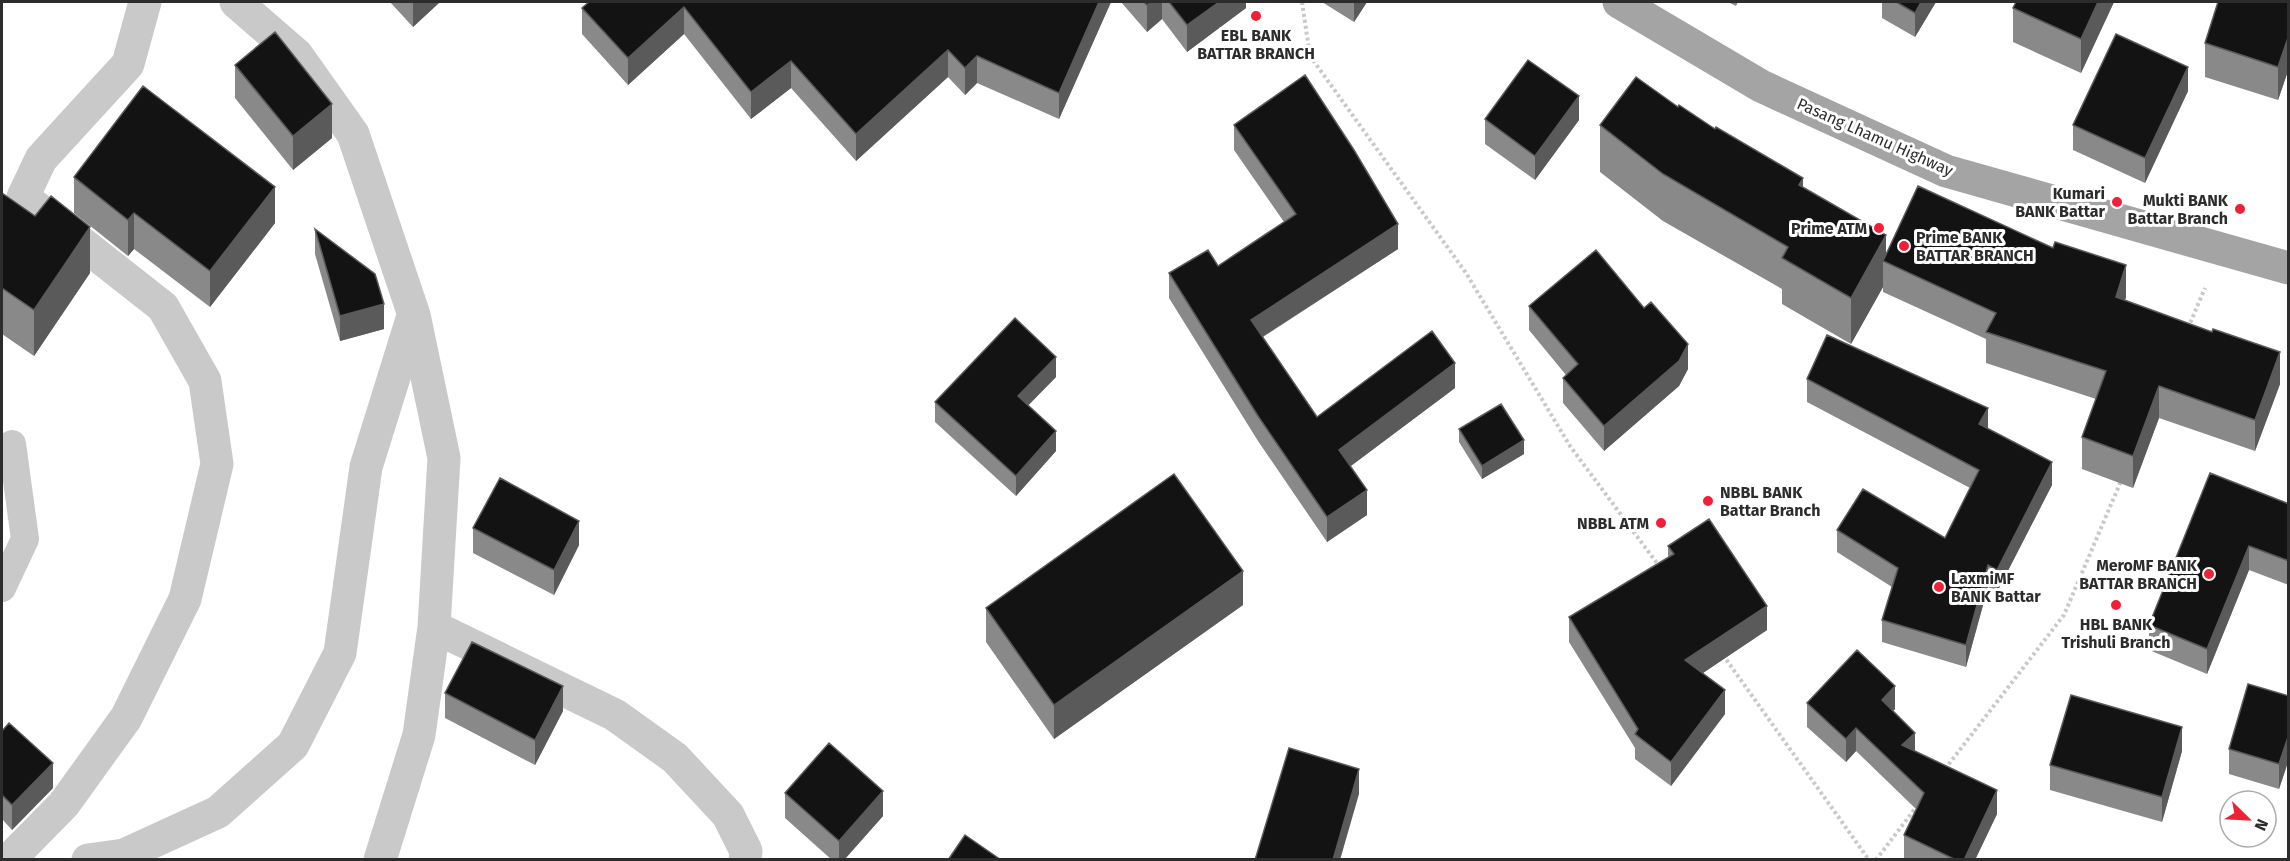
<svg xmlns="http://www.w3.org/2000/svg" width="2290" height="861" viewBox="0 0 2290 861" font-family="'Fira Sans',sans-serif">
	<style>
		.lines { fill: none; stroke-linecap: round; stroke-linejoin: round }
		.path { stroke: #c9c9c9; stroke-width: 4; stroke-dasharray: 3 3; stroke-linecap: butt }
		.lane { stroke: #c9c9c9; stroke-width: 28 }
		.street { stroke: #c9c9c9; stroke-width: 33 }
		.primary { stroke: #a4a4a4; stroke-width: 33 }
		.wall { fill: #898989 }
		.shaded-wall { fill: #5a5a5a }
		.building { fill: #131313; stroke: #5a5a5a; stroke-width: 1.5 }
		.poi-dot { fill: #f02137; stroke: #fff; stroke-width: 2 }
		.labels { text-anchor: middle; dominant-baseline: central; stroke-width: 6; stroke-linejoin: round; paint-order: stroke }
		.poi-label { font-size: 16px; font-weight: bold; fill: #2c2c2c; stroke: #fff; text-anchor: end }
		.street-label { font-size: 16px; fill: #2c2c2c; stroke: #fff }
	</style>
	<rect width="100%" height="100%" fill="#fff"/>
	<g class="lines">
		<path class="path" d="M1302,2L1310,56L1466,273L1570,446L1659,566
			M2188,328L2205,288
			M1723,655L1869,860
			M1945,769L2064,615L2121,481
			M1876,860L1917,806"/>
		<path class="lane" d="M2,588L25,539L12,444"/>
		<path class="street" d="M236,2L297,55L353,134L414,315L444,458L434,627L419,735L380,860
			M434,627L615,715L675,758L728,815L746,851L745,860
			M9,860L64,804L126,718L185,599L217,464L205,381L163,307L23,197L41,159L128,64L145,2
			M88,860L124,855L218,812L293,745L340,653L366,467L413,316"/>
		<path class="primary" d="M1619,2L1761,86L1946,171L2288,268"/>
	</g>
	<path class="wall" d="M390,2H440L413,27Z
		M589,2H1111L1059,119L977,83L965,95L948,77L856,161L791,88L751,119L684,34L628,85L582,34V8Z
		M1121,2H1246V8L1187,52L1162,19L1147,32Z
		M1322,2H1367L1354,22Z
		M1728,2H1738L1736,6Z
		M1882,2H1936L1915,37L1882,18Z
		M2114,2L2081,73L2013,42V8Z
		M2289,2V68L2278,100L2205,77V43Z
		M235,65L332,138L293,170L235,98Z
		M2188,91L2145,183L2073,150V125Z
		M1678,107L1803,188L1886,255L2126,297L2125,300L2280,384L2255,451L2159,418L2133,488L2082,469V437L2096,399L1986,363V339L1883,292V287L1851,344L1782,304V289L1663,221L1600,172V125Z
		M1485,119L1579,120L1535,180L1485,144Z
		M1234,125L1398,249L1263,337L1317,417L1455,388L1350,466L1367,515L1327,542L1258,441L1169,298V273L1218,266L1284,222L1234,150Z
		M74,177L275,223L210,307L134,249L128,256L74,213Z
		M2,193L90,273L34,356L2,334Z
		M315,229L384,329L340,341L315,254Z
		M1529,306L1688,369L1679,386L1604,451L1563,403V378L1566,375L1529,330Z
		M1056,377L1028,405L1056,451L1016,496L935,422V402Z
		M1807,379L1988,429L2052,485L1997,592L1988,587L1966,667L1882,642V620L1892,587L1837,552V530L1945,538L1970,488L1807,402Z
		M1459,429L1524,454L1482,479L1459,442Z
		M2289,504V585L2249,570L2207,674L2149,650V625Z
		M473,528L579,545L554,595L473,553Z
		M1668,546L1767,630L1703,673L1725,714L1671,786L1635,759V748L1569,642V617L1668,557Z
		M1243,605L1054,739L986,642V608Z
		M445,693L563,711L535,765L445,718Z
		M2289,696V759L2279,789L2229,774V749Z
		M1807,703L1895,709L1893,711L1915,751L1997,814L1975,860H1906L1904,858V835L1916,809L1856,751L1846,762L1807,727Z
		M2,731L53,788L12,830L2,819Z
		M2182,751L2162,822L2050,790V765Z
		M785,793L883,816L844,860H832L785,818Z"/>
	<path class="shaded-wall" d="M413,2H440L413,27Z
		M1099,2H1111L1059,119V93Z
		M1152,2H1162V19L1147,32V5Z
		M1219,2H1246V8L1187,52V25Z
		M1354,2H1367L1354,22Z
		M1921,2H1936L1915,37V13Z
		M2098,2H2114L2081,73V39Z
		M684,7V34L628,85V58Z
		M2289,35V68L2278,100V67Z
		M948,50V77L856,161V134Z
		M977,56V83L965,95V68Z
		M791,61V88L751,119V92Z
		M2188,67V91L2145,183V158Z
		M1579,96V120L1535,180V156Z
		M332,104V138L293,170V136Z
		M1803,178V224L1799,185Z
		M275,187V223L210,307V271Z
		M134,213V249L128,256V220Z
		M1398,224V249L1251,344V320Z
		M90,227V273L34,356V310Z
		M1886,235V262L1883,261V287L1851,344V298Z
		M2126,265V297L2116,328V297Z
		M384,304V329L340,341V316Z
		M1688,344V369L1679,386L1604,451V426Z
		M2280,352V384L2255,451V420Z
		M1056,357V377L1018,416V396Z
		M1455,363V388L1339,475V450Z
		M2159,386V418L2133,488V456Z
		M1988,408V430L1979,424Z
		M1056,431V451L1016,496V476Z
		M1524,440V454L1482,479V466Z
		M2052,462V485L1997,592V570Z
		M1367,490V515L1327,542V517Z
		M579,521V545L554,595V570Z
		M2249,546V570L2207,674V649Z
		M1988,565V587L1966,667V645Z
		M1243,571V605L1054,739V705Z
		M1767,606V630L1685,685V660Z
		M563,686V711L535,765V740Z
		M1895,686V709L1882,723V700Z
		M1725,690V714L1671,786V762Z
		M2182,727V751L2162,822V797Z
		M1856,728V751L1846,762V739Z
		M1915,733V756L1902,745Z
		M2289,734V759L2279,789V764Z
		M53,763V788L12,830V805Z
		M1359,769V794L1340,860H1333Z
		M1997,790V814L1975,860H1964Z
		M883,791V816L844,860H839V841Z"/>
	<path class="building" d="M589,2H1099L1059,93L977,56L965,68L948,50L856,134L791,61L751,92L684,7L628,58L582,8Z
		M1144,2H1152L1147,5Z
		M1169,2H1219L1187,25Z
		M1896,2H1921L1915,13Z
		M2016,2H2098L2081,39L2013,8Z
		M2218,2H2289V35L2278,67L2205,43Z
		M275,32L332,104L293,136L235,65Z
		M2116,34L2188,67L2145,158L2073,125Z
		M1528,60L1579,96L1535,156L1485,119Z
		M1305,75L1354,150L1398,224L1251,320L1317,417L1432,331L1455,363L1339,450L1367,490L1327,517L1258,416L1169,273L1208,250L1218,266L1296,214L1234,125Z
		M1636,77L1678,107L1679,105L1715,129L1716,127L1803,178L1799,185L1886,235L1851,298L1782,258L1788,247L1663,174L1600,125Z
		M143,86L275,187L210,271L134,213L128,220L74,177Z
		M1918,186L2053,248L2055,242L2126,265L2116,297L2212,332L2213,329L2280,352L2255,420L2159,386L2133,456L2082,437L2106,371L1986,332L1996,313L1883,261Z
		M2,193L35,216L51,196L90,227L34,310L2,288Z
		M315,229L375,274L384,304L340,316Z
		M1596,250L1644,308L1651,302L1688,344L1679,361L1604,426L1563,378L1578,364L1529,306Z
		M1015,318L1056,357L1018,396L1056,431L1016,476L935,402Z
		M1827,335L1988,408L1979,424L2052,462L1997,570L1988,565L1966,645L1882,620L1898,568L1837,530L1863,489L1945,538L1979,470L1807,379Z
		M1501,404L1524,440L1482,466L1459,429Z
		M2210,473L2289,504V561L2249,546L2207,649L2149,625Z
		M1174,474L1243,571L1054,705L986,608Z
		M500,478L579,521L554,570L473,528Z
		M1709,519L1767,606L1685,660L1725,690L1671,762L1635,734L1638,729L1569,617L1674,554L1668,546Z
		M472,642L563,686L535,740L445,693Z
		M1857,650L1895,686L1882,700L1915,733L1902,745L1997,790L1964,860H1956L1904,835L1924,793L1856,728L1846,739L1807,703Z
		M2248,684L2289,696V734L2279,764L2229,749Z
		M2071,695L2182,727L2162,797L2050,765Z
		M9,723L53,763L12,805L2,795V731Z
		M829,743L883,791L839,841L785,793Z
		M1289,748L1359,769L1333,860H1255Z
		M965,835L1001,860H948Z"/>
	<g class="poi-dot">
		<circle cx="1256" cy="16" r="6"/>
		<circle cx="2117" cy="202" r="6"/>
		<circle cx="2240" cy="209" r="6"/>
		<circle cx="1879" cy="228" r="6"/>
		<circle cx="1904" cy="246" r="6"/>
		<circle cx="1708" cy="501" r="6"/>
		<circle cx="1661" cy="523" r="6"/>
		<circle cx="2209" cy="574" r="6"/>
		<circle cx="1939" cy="587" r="6"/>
		<circle cx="2116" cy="605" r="6"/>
	</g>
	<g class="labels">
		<g class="poi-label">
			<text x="1256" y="35" text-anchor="middle">EBL BANK<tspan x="1256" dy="18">BATTAR BRANCH</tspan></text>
			<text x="2105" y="193">Kumari<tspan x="2105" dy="18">BANK Battar</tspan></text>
			<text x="2228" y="200">Mukti BANK<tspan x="2228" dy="18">Battar Branch</tspan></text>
			<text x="1867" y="228">Prime ATM</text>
			<text x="1916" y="237" text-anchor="start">Prime BANK<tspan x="1916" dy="18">BATTAR BRANCH</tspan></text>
			<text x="1720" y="492" text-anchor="start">NBBL BANK<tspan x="1720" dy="18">Battar Branch</tspan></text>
			<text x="1649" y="523">NBBL ATM</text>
			<text x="2197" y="565">MeroMF BANK<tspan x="2197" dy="18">BATTAR BRANCH</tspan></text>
			<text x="1951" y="578" text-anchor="start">LaxmiMF<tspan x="1951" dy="18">BANK Battar</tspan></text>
			<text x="2116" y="624" text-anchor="middle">HBL BANK<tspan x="2116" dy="18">Trishuli Branch</tspan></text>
		</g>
		<g class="street-label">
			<text transform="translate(1875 137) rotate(24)">Pasang Lhamu Highway</text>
		</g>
	</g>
	<rect width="2290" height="861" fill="none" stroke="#2c2c2c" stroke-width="6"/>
	<g transform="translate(2248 819) rotate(114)"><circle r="28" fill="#ffffff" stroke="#ababab" stroke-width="1.5"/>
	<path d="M0-4.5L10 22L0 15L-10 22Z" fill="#f02137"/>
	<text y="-9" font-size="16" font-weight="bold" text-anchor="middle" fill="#2c2c2c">N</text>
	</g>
</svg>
